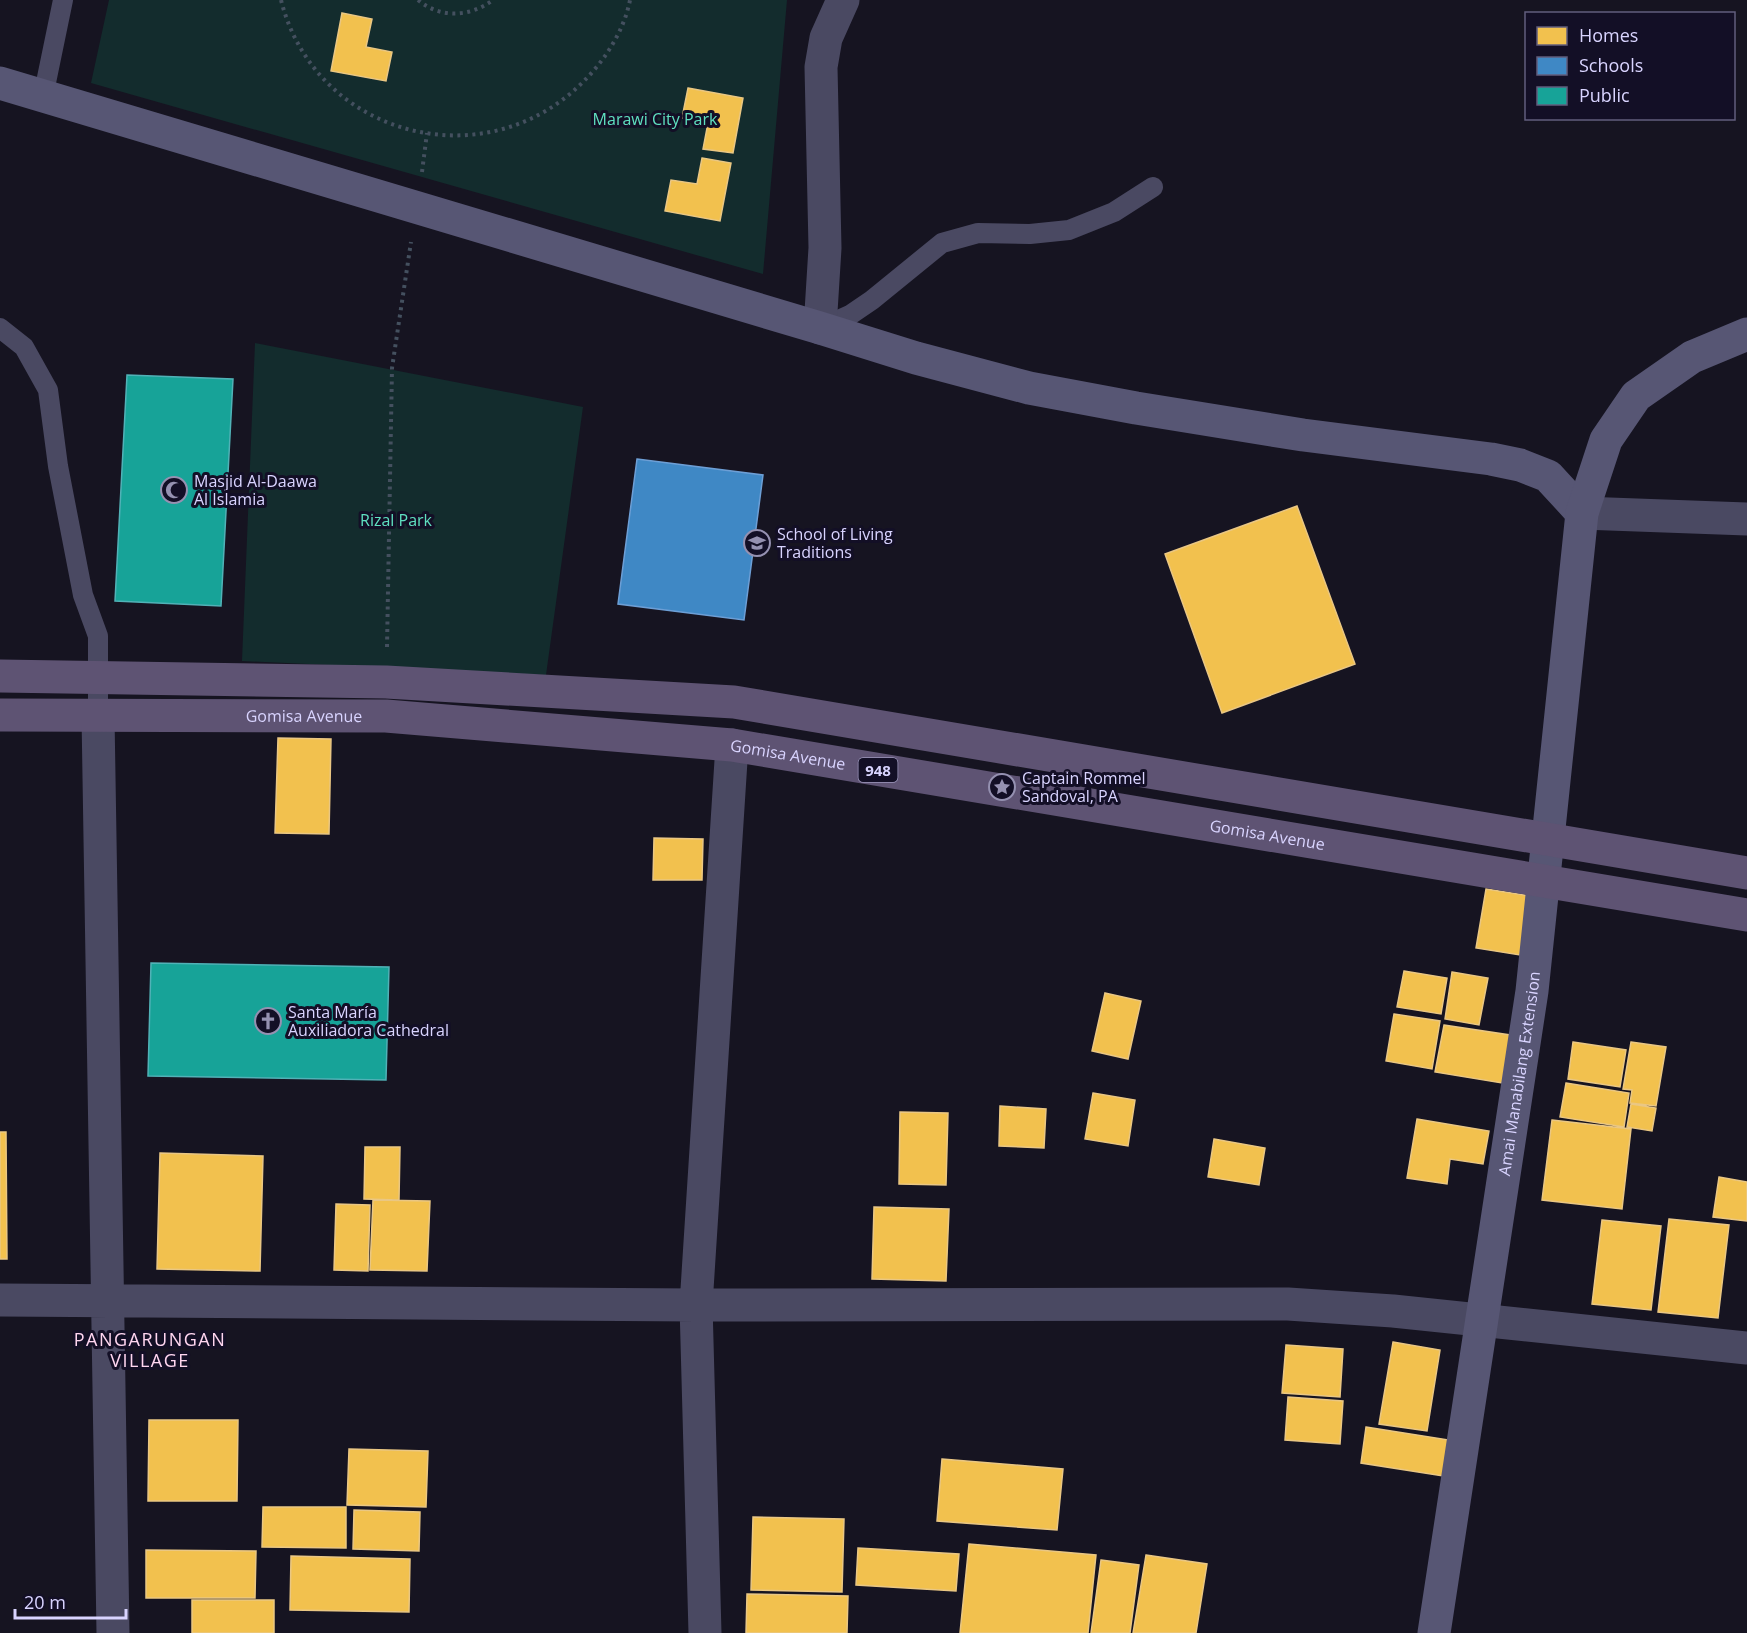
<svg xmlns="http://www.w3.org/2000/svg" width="1747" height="1633" viewBox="0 0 1747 1633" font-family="'Open Sans',sans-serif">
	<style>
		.green { fill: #132c2d }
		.homes { fill: #f2c14e; stroke: #eac783; stroke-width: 1.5 }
		.schools { fill: #3f88c5; stroke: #6d9fd6; stroke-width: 1.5 }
		.public { fill: #17a398; stroke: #51b2b7; stroke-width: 1.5 }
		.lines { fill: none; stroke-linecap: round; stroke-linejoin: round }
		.path { stroke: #44505f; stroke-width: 4; stroke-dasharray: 3 4.5; stroke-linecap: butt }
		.lane { stroke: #4a4962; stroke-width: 20 }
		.street { stroke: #4a4962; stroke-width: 33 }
		.secondary { stroke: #575674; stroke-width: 33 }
		.primary { stroke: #5e5373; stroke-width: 33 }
		.labels { text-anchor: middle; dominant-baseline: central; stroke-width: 6; stroke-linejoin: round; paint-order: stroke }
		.shield { fill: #130f26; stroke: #9e99be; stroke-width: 1.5 }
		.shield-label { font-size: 15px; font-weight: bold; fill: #d9d4ff }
		.park-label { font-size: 16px; fill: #5fe0c0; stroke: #130f26 }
		.poi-label { font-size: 16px; fill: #d9d4ff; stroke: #130f26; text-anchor: start }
		.street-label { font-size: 16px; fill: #d9d4ff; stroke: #130f26 }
		.neighbourhood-label { font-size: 18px; letter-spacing: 1.5px; fill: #ffd6f0; stroke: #130f26 }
	</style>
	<rect width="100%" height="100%" fill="#161421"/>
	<path class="green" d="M109,0H787L763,274L91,83Z
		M255,343L583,407L546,675L242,661Z"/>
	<path class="homes" d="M342,13L372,19L366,47L392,52L386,81L331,71Z
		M688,88L743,98L733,153L703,149L708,123L682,118Z
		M702,158L731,163L720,221L665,211L671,180L697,184Z
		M1297,506L1355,664L1222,713L1165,554Z
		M278,738L331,739L329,834L275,833Z
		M654,838L703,839L702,880H653Z
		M1486,889L1530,896L1520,955L1476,948Z
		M1404,971L1447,978L1441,1014L1397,1007Z
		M1452,972L1488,978L1479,1025L1445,1019Z
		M1105,993L1141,1001L1128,1059L1092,1051Z
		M1394,1014L1440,1021L1432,1069L1386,1061Z
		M1444,1025L1510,1035L1502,1083L1435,1072Z
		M1573,1042L1626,1050L1620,1087L1568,1079Z
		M1631,1042L1666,1047L1656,1106L1630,1103L1632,1090L1623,1089Z
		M1566,1083L1629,1093L1624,1127L1560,1117Z
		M1093,1093L1135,1100L1128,1146L1085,1139Z
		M1631,1104L1656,1108L1652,1131L1627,1127Z
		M1000,1106L1046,1109L1044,1148L999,1146Z
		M900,1112L948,1113L946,1185L899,1184Z
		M1417,1119L1489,1131L1483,1164L1450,1159L1447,1184L1407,1178Z
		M1552,1120L1631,1129L1622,1209L1542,1200Z
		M0,1132H6L7,1259H0Z
		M1214,1139L1265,1148L1259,1185L1208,1177Z
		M365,1147H400L399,1200L364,1199Z
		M160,1153L263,1156L260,1271L157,1269Z
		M1719,1177L1747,1182V1221L1713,1217Z
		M373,1200L430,1201L427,1271L370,1270Z
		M336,1204L370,1205L368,1271L334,1270Z
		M874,1207L949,1209L946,1281L872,1279Z
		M1669,1219L1729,1225L1718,1318L1658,1312Z
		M1602,1220L1661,1226L1651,1310L1592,1304Z
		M1393,1342L1440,1350L1427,1431L1379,1424Z
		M1286,1345L1343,1349L1340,1397L1282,1393Z
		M1288,1397L1343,1401L1340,1444L1285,1440Z
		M149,1420H238L237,1501H148Z
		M1366,1427L1449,1440L1443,1476L1361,1463Z
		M349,1449L428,1451L426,1507L347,1505Z
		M942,1459L1063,1469L1057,1530L937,1521Z
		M263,1507H346V1548L262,1547Z
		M354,1510L420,1512L419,1551L353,1549Z
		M753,1517L844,1519L842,1592L751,1590Z
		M969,1544L1096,1555L1088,1633H960Z
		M858,1548L959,1554L956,1591L856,1585Z
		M146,1550L256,1551L255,1598H146Z
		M1146,1555L1207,1564L1196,1633H1133Z
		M291,1556L410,1559L409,1612L290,1610Z
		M1101,1560L1139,1565L1130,1633H1091Z
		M747,1594L848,1596L847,1633H746Z
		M192,1600H274V1633H192Z"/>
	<path class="schools" d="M637,459L763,475L744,620L618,604Z"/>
	<path class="public" d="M127,375L233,379L221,606L115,601Z
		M151,963L389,967L386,1080L148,1076Z"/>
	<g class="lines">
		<path class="path" d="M281,0C315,136 484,181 583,82C605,60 624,31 630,0
			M418,0C441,19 470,17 493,0
			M422,172L427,133
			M387,647L392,368L411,242"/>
		<path class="lane" d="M43,97L63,0
			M0,328L24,347L48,390L58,466L83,595L98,636V716
			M821,328L850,315L872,300L942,243L978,233L1030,234L1069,230L1114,212L1153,187"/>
		<path class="street" d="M820,328L825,248L821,67L826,38L843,0
			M1582,513L1747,519
			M98,716L113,1633
			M0,1300L696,1305L1288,1304L1393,1311L1747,1348
			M705,1633L696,1305L732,745"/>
		<g class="secondary">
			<path d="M0,83L820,328L916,358L1029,388L1136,408L1303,435L1491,459L1520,465L1548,476L1582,513"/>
			<path id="s1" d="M1434,1633L1532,991L1582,513L1606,440L1636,396L1692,357L1747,334"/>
		</g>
		<g class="primary">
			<path d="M0,676L386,682L734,702L1747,873"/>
			<path id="s2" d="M0,715L386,716L732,745L1747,915"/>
		</g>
	</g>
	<defs>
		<symbol id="mosque-ring" viewBox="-11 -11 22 22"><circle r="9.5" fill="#130f26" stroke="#9591b1" stroke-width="1.5"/><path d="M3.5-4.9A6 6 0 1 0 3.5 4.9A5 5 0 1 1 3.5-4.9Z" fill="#9591b1"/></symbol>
		<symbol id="school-ring" viewBox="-11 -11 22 22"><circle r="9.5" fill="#130f26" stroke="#9591b1" stroke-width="1.5"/><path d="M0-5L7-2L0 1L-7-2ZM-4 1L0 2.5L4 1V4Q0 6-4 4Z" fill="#9591b1"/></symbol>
		<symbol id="sight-ring" viewBox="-11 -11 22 22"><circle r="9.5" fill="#130f26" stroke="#9591b1" stroke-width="1.5"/><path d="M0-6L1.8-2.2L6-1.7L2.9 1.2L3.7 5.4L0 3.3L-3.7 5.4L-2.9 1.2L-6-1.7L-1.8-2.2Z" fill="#9591b1"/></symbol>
		<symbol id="church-ring" viewBox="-11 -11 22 22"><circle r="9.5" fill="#130f26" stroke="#9591b1" stroke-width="1.5"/><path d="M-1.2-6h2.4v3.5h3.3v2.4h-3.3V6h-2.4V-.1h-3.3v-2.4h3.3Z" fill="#9591b1"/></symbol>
	</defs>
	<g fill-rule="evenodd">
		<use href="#mosque-ring" x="159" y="475" width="30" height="30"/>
		<use href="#school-ring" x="742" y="528" width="30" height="30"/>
		<use href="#sight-ring" x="987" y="772" width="30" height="30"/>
		<use href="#church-ring" x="253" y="1006" width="30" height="30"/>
	</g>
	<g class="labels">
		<rect class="shield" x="858.5" y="758" width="39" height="24" rx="4.5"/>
		<g class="shield-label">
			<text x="878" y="770">948</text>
		</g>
		<g class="park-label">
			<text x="655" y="119">Marawi City Park</text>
			<text x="396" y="520">Rizal Park</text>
		</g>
		<g class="poi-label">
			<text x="194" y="481">Masjid Al-Daawa<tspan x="194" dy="18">Al Islamia</tspan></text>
			<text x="777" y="534">School of Living<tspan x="777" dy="18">Traditions</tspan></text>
			<text x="1022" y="778">Captain Rommel<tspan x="1022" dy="18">Sandoval, PA</tspan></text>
			<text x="288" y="1012">Santa María<tspan x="288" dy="18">Auxiliadora Cathedral</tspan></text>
		</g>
		<g class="street-label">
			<text stroke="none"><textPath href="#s2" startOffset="304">Gomisa Avenue</textPath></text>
			<text stroke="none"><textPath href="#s2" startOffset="790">Gomisa Avenue</textPath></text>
			<text stroke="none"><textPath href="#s2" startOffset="1276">Gomisa Avenue</textPath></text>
			<text stroke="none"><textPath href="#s1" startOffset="566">Amai Manabilang Extension</textPath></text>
		</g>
		<g class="neighbourhood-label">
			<text x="150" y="1339">PANGARUNGAN<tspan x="150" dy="21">VILLAGE</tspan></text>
		</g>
	</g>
	<rect x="1525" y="12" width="210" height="108" fill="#130f26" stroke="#625e7d" stroke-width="1.5"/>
	<rect x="1537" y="27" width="30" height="18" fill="#f2c14e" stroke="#625e7d" stroke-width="1.5"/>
	<text x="1579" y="42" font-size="18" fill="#d9d4ff">Homes</text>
	<rect x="1537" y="57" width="30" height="18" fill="#3f88c5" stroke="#625e7d" stroke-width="1.5"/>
	<text x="1579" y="72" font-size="18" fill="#d9d4ff">Schools</text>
	<rect x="1537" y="87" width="30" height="18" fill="#17a398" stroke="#625e7d" stroke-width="1.5"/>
	<text x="1579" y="102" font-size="18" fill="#d9d4ff">Public</text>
	<path d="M15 1609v9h111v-9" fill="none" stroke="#d9d4ff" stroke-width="3"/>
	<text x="24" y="1609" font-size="18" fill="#d9d4ff" stroke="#130f26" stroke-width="4.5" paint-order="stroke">20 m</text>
</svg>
